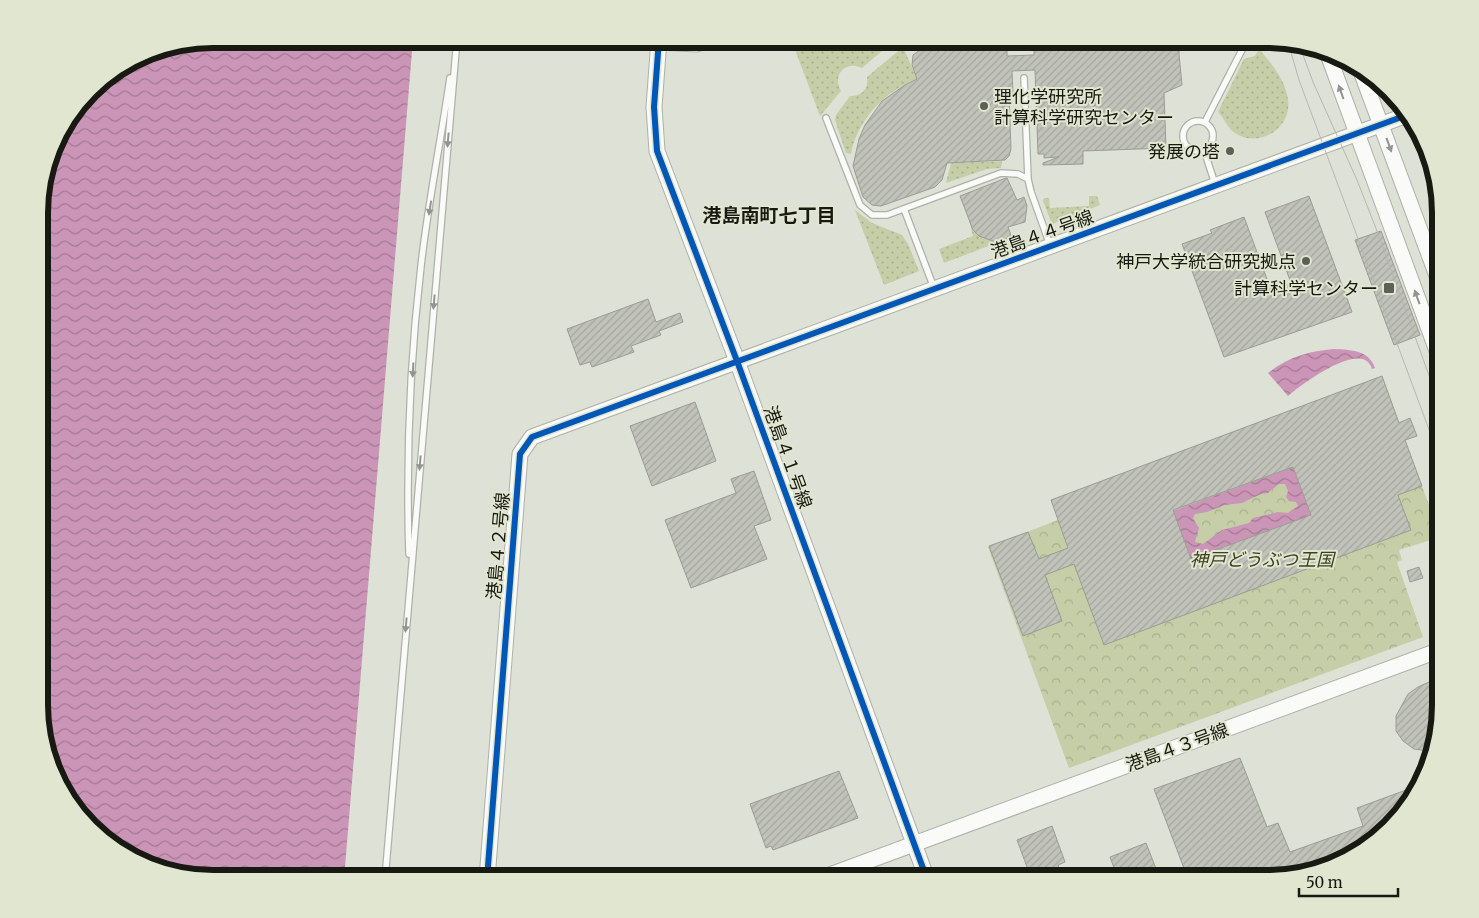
<svg xmlns="http://www.w3.org/2000/svg" width="1479" height="918" viewBox="0 0 1479 918" font-family="Merriweather,'Noto Sans JP',serif">
	<style>
		.grass { fill: url(#grass-dots) }
		.forest { fill: url(#forest-crowns) }
		.water { fill: url(#water-waves); fill-rule: evenodd }
		.building { fill: url(#building-hatch); stroke: #9a9d93; fill-rule: evenodd }
		.lines { fill: none; stroke-linecap: round; stroke-linejoin: round }
		.lane-casing { stroke: #afb1a8; stroke-width: 8 }
		.secondary-casing { stroke: #afb1a8; stroke-width: 17 }
		.lane { stroke: #fafaf9; stroke-width: 5.5 }
		.secondary { stroke: #fafaf9; stroke-width: 15 }
		.tram { stroke: #b6b7b4; stroke-width: 1 }
		.cycleway-casing { stroke: #e1e6d0; stroke-width: 9 }
		.cycleway { stroke: #0057b8; stroke-width: 6 }
		.oneway { fill: #949591 }
		.poi-dot { fill: #5d6056; stroke: #e1e6d0; stroke-width: 2 }
		.labels { text-anchor: middle; dominant-baseline: central; stroke-width: 4; stroke-linejoin: round; paint-order: stroke }
		.poi-label { font-size: 18px; fill: #181a12; stroke: #e1e6d0; text-anchor: end }
		.street-label { font-size: 18px; fill: #181a12; stroke: #e1e6d0 }
		.park-label { font-size: 18px; font-style: italic; fill: #3b421b; stroke: #e1e6d0 }
		.neighbourhood-label { font-size: 19px; font-weight: bold; fill: #181a12; stroke: #e1e6d0 }
		.rim { fill: none; stroke: #181a12; stroke-width: 6 }
	</style>
	<defs>
		<pattern id="grass-dots" width="8" height="8" patternUnits="userSpaceOnUse" patternTransform="scale(1.25)"><rect width="8" height="8" fill="#c5cea7"/><path d="M2 2h.1M6 6h.1" fill="none" stroke="#a8b08f" stroke-width="1.8" stroke-linecap="round"/></pattern>
		<pattern id="forest-crowns" width="20" height="18" patternUnits="userSpaceOnUse" patternTransform="scale(1.25)"><rect width="20" height="18" fill="#c5cea7"/><path d="M2 6a3 3 0 1 1 6 0M12 15a3 3 0 1 1 6 0" fill="none" stroke="#a8b08f"/></pattern>
		<pattern id="water-waves" width="16" height="10" patternUnits="userSpaceOnUse" patternTransform="scale(1.25)"><rect width="16" height="10" fill="#cb95b7"/><path d="M0 5q4-4 8 0t8 0" fill="none" stroke="#a47993"/></pattern>
		<pattern id="building-hatch" width="6" height="6" patternUnits="userSpaceOnUse" patternTransform="scale(1.25)"><rect width="6" height="6" fill="#c1c3ba"/><path d="M-1 1l2-2M0 6l6-6M5 7l2-2" fill="none" stroke="#a5a79f"/></pattern>
	</defs>
	<rect width="100%" height="100%" fill="#dee1d5"/>
	<path class="grass" d="M791,39H896L862,68C845,60 832,75 841,91L820,116Z
		M903,47L917,79C885,91 857,120 851,154L846,153L835,120L836,115L850,96C862,96 869,89 867,77Z
		M1259,49C1271,63 1286,81 1288,100C1292,128 1259,149 1235,133C1227,128 1225,119 1218,112L1244,59L1255,56Z
		M1002,161L1001,168L987,169L946,183L951,163Z
		M1089,196H1097L1100,205L1052,224L1043,201L1044,198H1049L1050,208L1089,206Z
		M855,210L872,223L902,235L908,244L919,271L884,285Z
		M980,215L973,231C982,238 993,242 1004,240L944,263L939,249L973,236L969,220Z"/>
	<path class="forest" d="M1382,376L1399,422L1410,418L1417,436L1405,440L1440,535V537L1399,550L1402,560L1397,562L1423,637L1069,768L988,547L1058,520L1051,500Z"/>
	<path class="water" d="M212,39H413L344,879H212L157,870L116,850L62,793L40,728V190L57,135L98,82L146,52Z
		M1334,349C1351,350 1369,350 1375,368L1372,369C1363,338 1301,385 1288,396L1268,373C1288,357 1309,351 1334,349Z
		M1293,467L1311,515L1191,559L1173,511ZM1279,484H1285L1288,491L1286,497L1289,501L1296,502L1298,506L1288,513L1278,512L1253,518L1249,523L1222,530L1203,544L1195,542L1199,528L1193,518L1195,514L1207,512L1225,505L1242,503L1261,494L1268,493Z"/>
	<path class="building" d="M935,39H1007V56L1034,55V39H1180L1179,54L1182,85L1164,93L1166,148L1083,151V164L1043,165V163L1059,157L1044,158V154H1038L1035,70L1012,71L1013,94H1009L1011,149L1009,156L1005,160L947,163L942,180L935,187L881,206L872,205L863,197L853,166L859,139L865,125L882,101L905,85L917,79L912,65L913,55Z
		M1006,178H1007L1017,200L1024,197L1027,206L1025,222L1008,227L1012,238L993,241L979,236L973,230L960,196Z
		M1309,196L1352,312L1224,357L1182,244L1212,233L1210,230L1244,217L1271,290L1291,283L1265,212Z
		M1381,231L1420,335L1394,345L1355,240Z
		M648,299L656,322L680,313L683,322L659,331L661,335L631,346L634,352L592,367L590,362L580,365L567,329Z
		M1382,376L1399,423L1410,418L1417,436L1405,440L1422,486L1398,495L1411,530L1104,645L1074,564L1045,575L1062,621L1023,636L989,546L1028,532L1039,559L1068,548L1051,500ZM1293,467L1311,515L1191,559L1173,510Z
		M695,402L716,461L652,486L630,426Z
		M754,471L771,520L754,526L767,559L691,588L665,520L736,493L731,479Z
		M1419,567L1423,578L1410,582L1407,571Z
		M1440,680V717L1428,751L1414,749L1403,741L1396,731V716L1408,694L1418,687L1429,682Z
		M1240,758L1267,827L1278,823L1290,852L1363,826L1357,808L1417,786L1411,802L1354,856L1278,879H1188L1154,789Z
		M839,771L858,818L773,850L771,846L766,848L750,804Z
		M1052,826L1065,862L1058,865L1063,879H1045L1042,871L1030,875L1017,840Z
		M1146,843L1160,879H1118L1110,857Z"/>
	<g class="lines">
		<defs>
			<path id="lane" d="M1024,78L1028,179L1031,192L1050,245
				M826,118L860,205L872,215H887L1001,173L1018,174L1028,179
				M1183 136a15 15 0 1 1 30 0a15 15 0 1 1-30 0Z
				M1205,122L1245,44
				M1204,150L1215,184
				M904,209L934,288
				M409,554C406,458 410,360 421,266C428,203 441,140 450,78
				M385,879L457,39"/>
			<path id="secondary" d="M659,39L654,107L657,151L737,361L927,879
				M659,42L696,44L716,39
				M1326,49L1440,359
				M1359,66L1440,284
				M487,879L520,454L532,437L1407,115
				M819,879L1440,650"/>
		</defs>
		<use href="#lane" class="lane-casing"/>
		<use href="#secondary" class="secondary-casing"/>
		<use href="#lane" class="lane"/>
		<use href="#secondary" class="secondary"/>
		<path class="tram" d="M1288,42L1299,80L1440,459
			M1299,44L1313,82L1357,180L1377,231L1440,406"/>
		<defs>
			<path id="cycleway" d="M659,39L654,107L657,151L737,361L927,879
				M487,879L520,454L532,437L1407,115"/>
		</defs>
		<use href="#cycleway" class="cycleway-casing"/>
		<use href="#cycleway" class="cycleway"/>
	</g>
	<defs><path id="oneway-solid" d="M-6-.8H1V-3.2L6.5 0L1 3.2V.8H-6Z" transform="scale(1.25)"/></defs>
	<g class="oneway">
		<use href="#oneway-solid" transform="translate(1341 92) rotate(-110)"/>
		<use href="#oneway-solid" transform="translate(448 140) rotate(95)"/>
		<use href="#oneway-solid" transform="translate(1389 145) rotate(70)"/>
		<use href="#oneway-solid" transform="translate(430 208) rotate(99)"/>
		<use href="#oneway-solid" transform="translate(1417 297) rotate(-110)"/>
		<use href="#oneway-solid" transform="translate(434 302) rotate(95)"/>
		<use href="#oneway-solid" transform="translate(413 370) rotate(93)"/>
		<use href="#oneway-solid" transform="translate(420 463) rotate(95)"/>
		<use href="#oneway-solid" transform="translate(406 625) rotate(95)"/>
	</g>
	<g class="poi-dot">
		<circle cx="984" cy="106" r="5"/>
		<circle cx="1230" cy="151" r="5"/>
		<circle cx="1306" cy="261" r="5"/>
		<rect x="1383" y="282" width="12" height="12" rx="2.5"/>
	</g>
	<g class="labels">
		<g class="poi-label">
			<text x="994" y="96" text-anchor="start">理化学研究所<tspan x="994" dy="21">計算科学研究センター</tspan></text>
			<text x="1220" y="151">発展の塔</text>
			<text x="1296" y="261">神戸大学統合研究拠点</text>
			<text x="1378" y="288">計算科学センター</text>
		</g>
		<g class="street-label">
			<text transform="translate(1042 234) rotate(-20)">港島４４号線</text>
			<text transform="translate(788 457) rotate(70)">港島４１号線</text>
			<text transform="translate(498 546) rotate(-85)">港島４２号線</text>
			<text transform="translate(1177 747) rotate(-20)">港島４３号線</text>
		</g>
		<g class="park-label">
			<text x="1262" y="559">神戸どうぶつ王国</text>
		</g>
		<g class="neighbourhood-label">
			<text x="769" y="215">港島南町七丁目</text>
		</g>
	</g>
	<path d="M0 0H1479V918H0ZM213 48H1267A165 165 0 0 1 1432 213V705A165 165 0 0 1 1267 870H213A165 165 0 0 1 48 705V213A165 165 0 0 1 213 48Z" fill="#e1e6d0" fill-rule="evenodd"/>
	<path class="rim" d="M213 48H1267A165 165 0 0 1 1432 213V705A165 165 0 0 1 1267 870H213A165 165 0 0 1 48 705V213A165 165 0 0 1 213 48Z"/>
	<path d="M1299 888v8h99v-8" fill="none" stroke="#181a12" stroke-width="2.5"/>
	<text x="1306" y="888" font-size="15" fill="#181a12" stroke="#e1e6d0" stroke-width="4" paint-order="stroke">50 m</text>
</svg>
